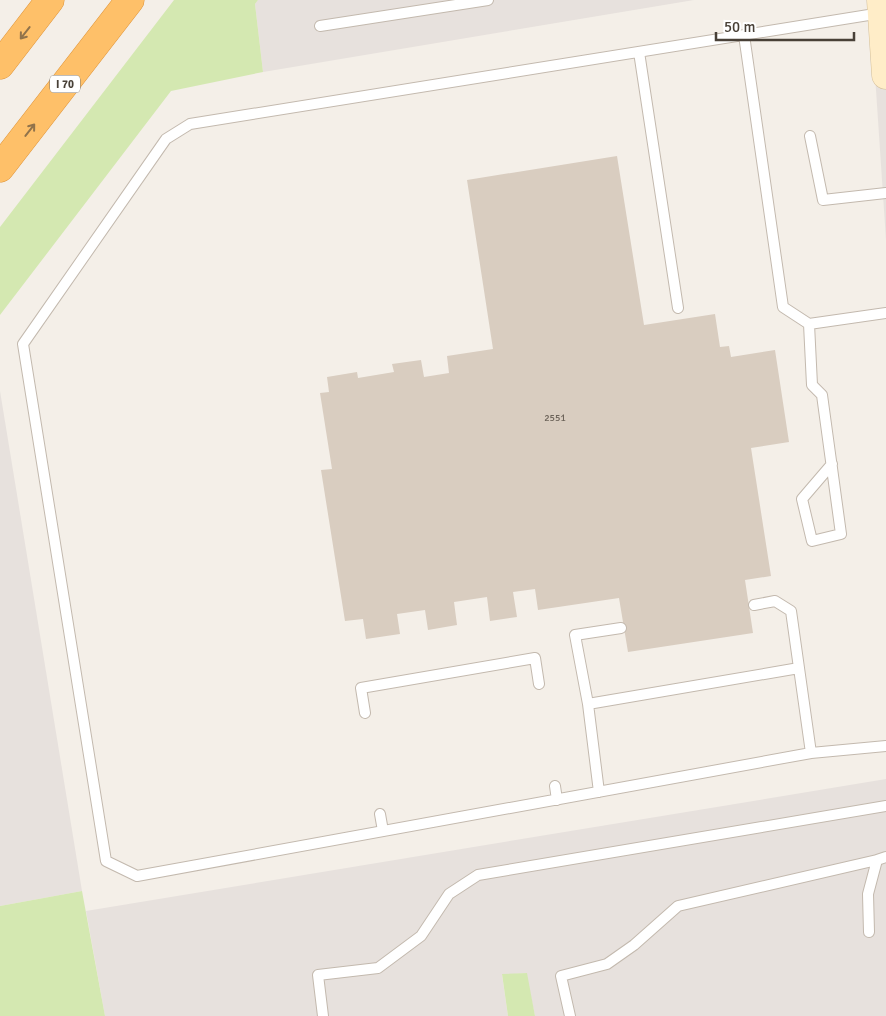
<svg xmlns="http://www.w3.org/2000/svg" width="886" height="1016" viewBox="0 0 886 1016" font-family="Signika,sans-serif">
	<style>
		.industrial { fill: #e7e1dd }
		.green { fill: #d4e8b1 }
		.building { fill: #d9cdc0 }
		.lines { fill: none; stroke-linecap: round; stroke-linejoin: round }
		.lane-casing { stroke: #c3b9ae; stroke-width: 12 }
		.secondary-casing { stroke: #d4bf98; stroke-width: 29 }
		.highway-casing { stroke: #de9338; stroke-width: 29 }
		.lane { stroke: #fff; stroke-width: 10 }
		.secondary { stroke: #ffedc8; stroke-width: 28 }
		.highway { stroke: #fec069; stroke-width: 28 }
		.oneway { stroke: #91734b }
		.labels { text-anchor: middle; dominant-baseline: central; stroke-width: 4; stroke-linejoin: round; paint-order: stroke }
		.number-label { font-size: 10px; fill: #6c6359 }
		.shield { fill: #fff; stroke: #7f7973; stroke-width: 1 }
		.shield-label { font-size: 11px; font-weight: bold; fill: #484037 }
	</style>
	<rect width="100%" height="100%" fill="#f4efe8"/>
	<path class="industrial" d="M258,0H694L263,72L255,4Z
		M870,0H886V240Z
		M0,391L82,891L0,906Z
		M886,779V1016H535L526,973L502,975L508,1016H105L86,911Z"/>
	<path class="green" d="M174,0H258L255,4L263,72L171,91L0,315V227Z
		M82,891L105,1016H0V906Z
		M527,973L535,1016H508L502,974Z"/>
	<path class="building" d="M617,156L644,325L715,314L720,347L729,346L731,357L775,350L789,442L751,448L771,576L745,580L753,633L628,652L619,598L538,610L535,589L513,592L517,617L490,621L487,597L454,602L457,625L428,630L425,610L397,614L400,634L366,639L363,619L345,621L321,470L332,469L320,393L329,392L327,377L357,372L358,378L394,372L392,364L421,360L424,377L449,373L447,356L493,349L467,180Z"/>
	<g class="lines">
		<defs>
			<path id="lane" d="M320,26L488,0
				M744,35L783,307L809,324L886,313
				M639,52L678,308
				M810,136L823,200L886,193
				M809,324L812,385L822,395L841,534L812,541L802,499L832,464
				M754,605L775,601L791,611L799,668
				M588,704L575,635L621,628
				M365,713L361,688L535,658L539,684
				M811,753L886,746
				M555,786L557,800
				M599,792L588,704L799,668L811,753L137,876L106,861L23,344L166,139L190,124L881,13
				M380,814L383,831
				M869,932L868,894L877,860L886,857
				M323,1016L318,975L378,968L421,936L449,894L478,875L886,806
				M570,1016L561,976L607,964L634,945L678,906L877,860"/>
			<path id="secondary" d="M881,0L886,75"/>
			<path id="highway" d="M0,65L50,0
				M0,168L130,0"/>
		</defs>
		<use href="#lane" class="lane-casing"/>
		<use href="#secondary" class="secondary-casing"/>
		<use href="#highway" class="highway-casing"/>
		<use href="#lane" class="lane"/>
		<use href="#secondary" class="secondary"/>
		<use href="#highway" class="highway"/>
	</g>
	<defs><path id="oneway-shaft" d="M-6 0H5M1.5-3L5.5 0L1.5 3" fill="none" stroke-width="1.6" stroke-linecap="round" stroke-linejoin="round" transform="scale(1.25)"/></defs>
	<g class="oneway">
		<use href="#oneway-shaft" transform="translate(25 33) rotate(128)"/>
		<use href="#oneway-shaft" transform="translate(30 130) rotate(-52)"/>
	</g>
	<g class="labels">
		<g class="number-label">
			<text x="555" y="418">2551</text>
		</g>
		<rect class="shield" x="50" y="75.5" width="30" height="17" rx="4"/>
		<g class="shield-label">
			<text x="65" y="84">I 70</text>
		</g>
	</g>
	<path d="M716 32v8h138v-8" fill="none" stroke="#484037" stroke-width="2.5"/>
	<text x="724" y="32" font-size="15" fill="#484037" stroke="#ffffff" stroke-width="4" paint-order="stroke">50 m</text>
</svg>
